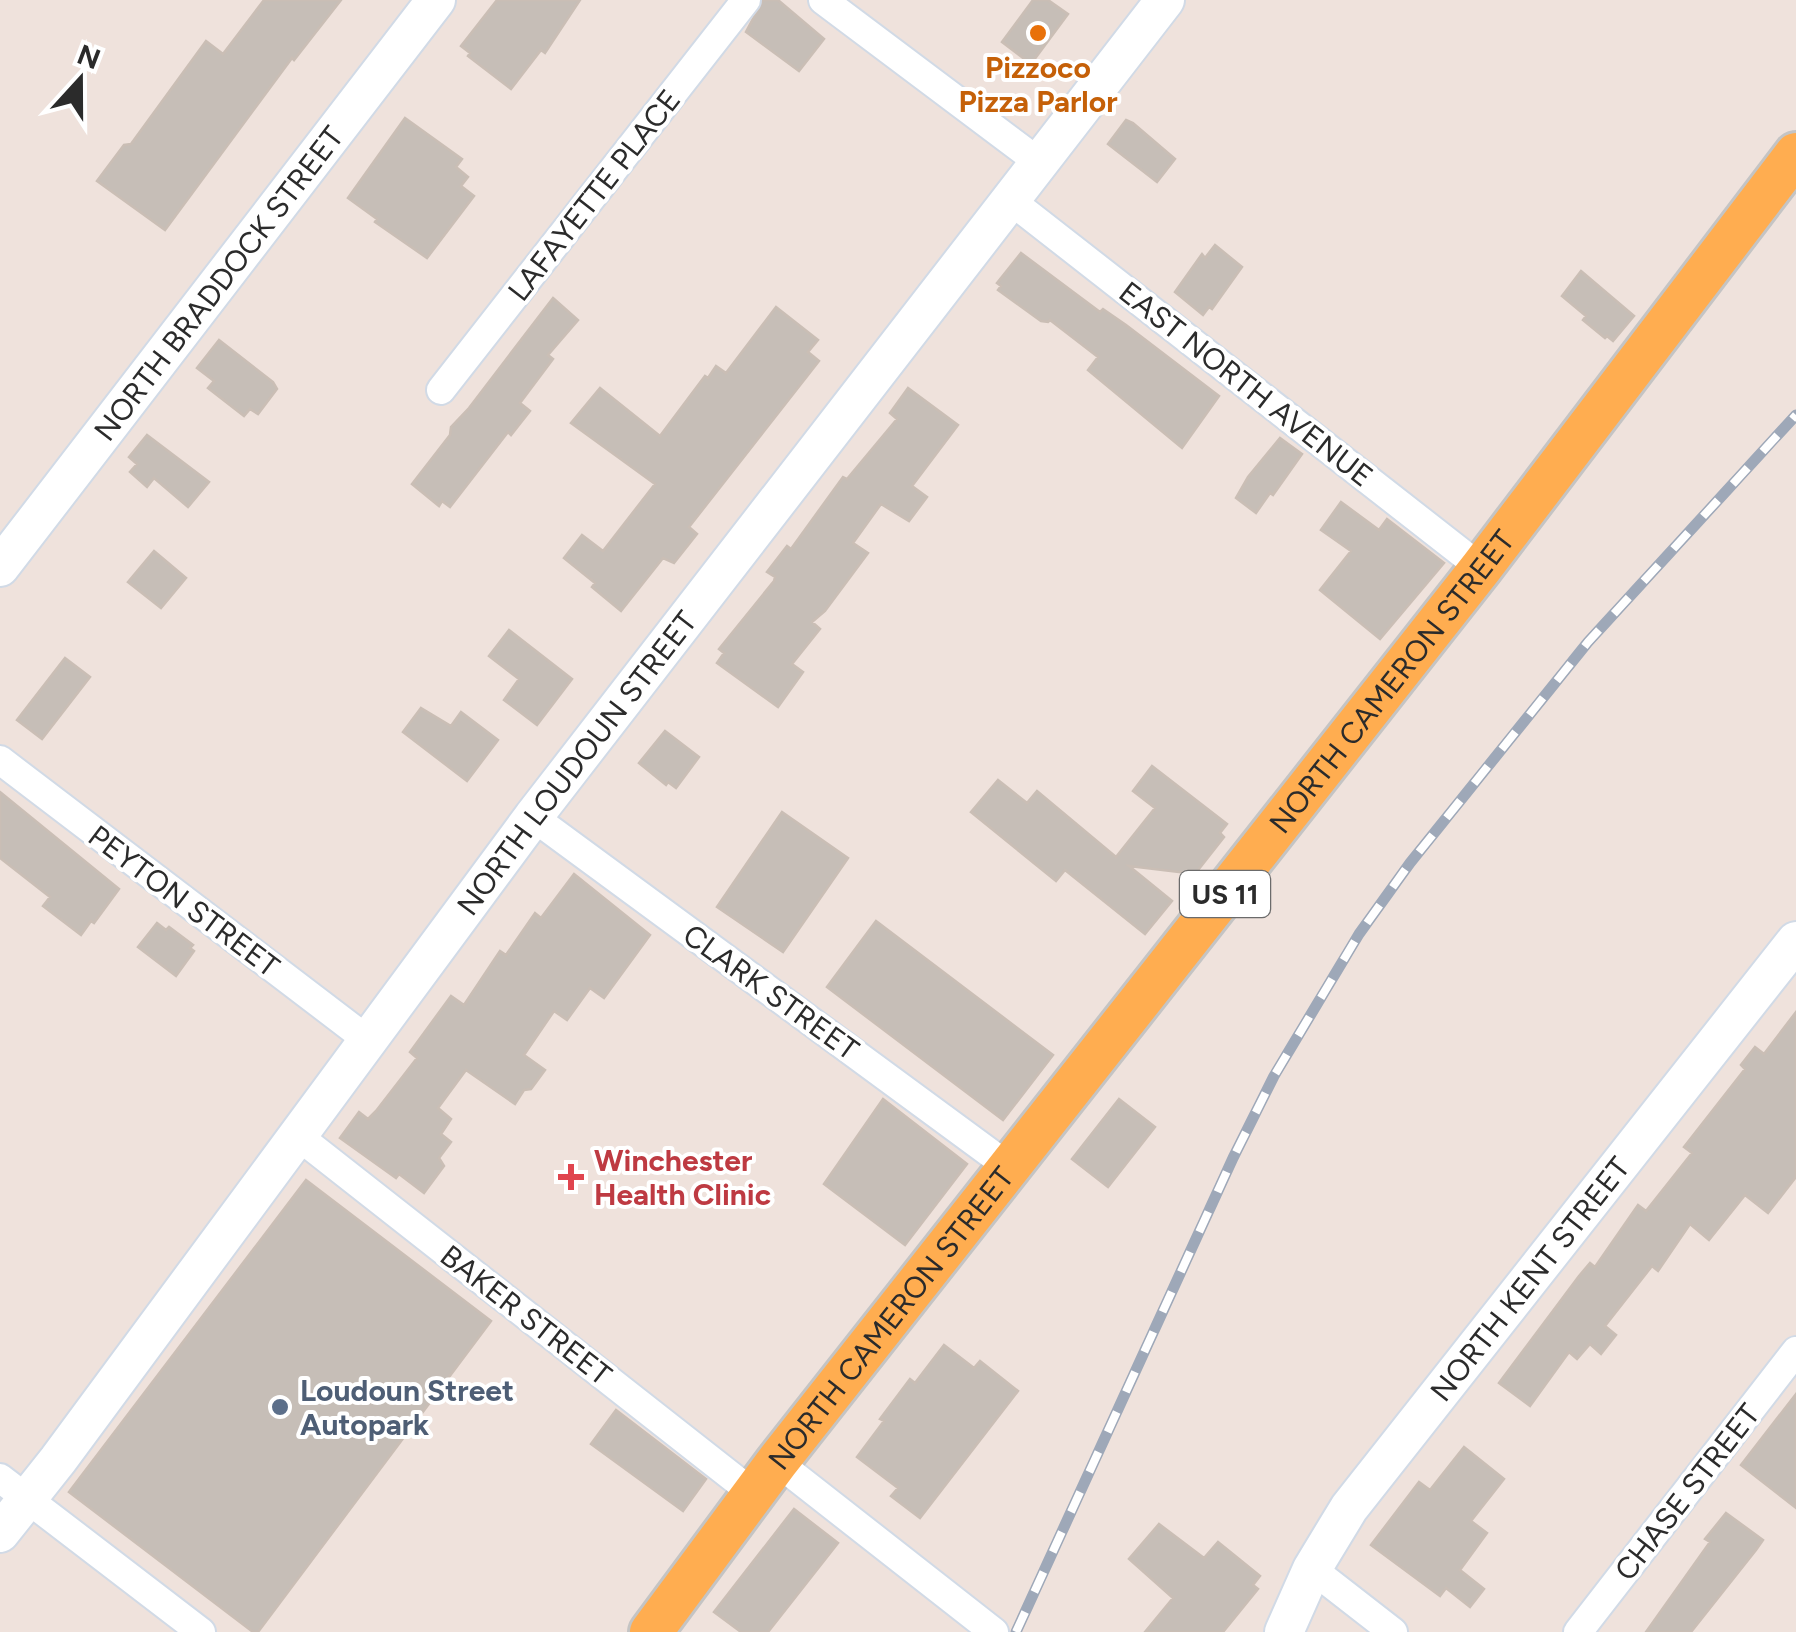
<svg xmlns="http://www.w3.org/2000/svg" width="1796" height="1632" viewBox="0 0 1796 1632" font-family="Figtree,sans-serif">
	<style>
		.building { fill: #c6beb7; stroke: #cabeb5; stroke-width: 2.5 }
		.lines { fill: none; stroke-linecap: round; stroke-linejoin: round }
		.street-casing { stroke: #d1dae6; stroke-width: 32 }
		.secondary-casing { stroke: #d1dae6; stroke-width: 42 }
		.primary-casing { stroke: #c4c4c4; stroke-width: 48 }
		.street { stroke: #fff; stroke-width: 28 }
		.secondary { stroke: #fff; stroke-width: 38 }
		.primary { stroke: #ffad50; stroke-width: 42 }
		.rail-casing { stroke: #9ea8b8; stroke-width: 11 }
		.rail { stroke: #fff; stroke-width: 8; stroke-dasharray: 22; stroke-linecap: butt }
		.food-dot { fill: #e8710a; stroke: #fff; stroke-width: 4 }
		.health-dot { fill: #e0444e; stroke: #fff; stroke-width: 4 }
		.service-dot { fill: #5c6f8a; stroke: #fff; stroke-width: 4 }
		.labels { text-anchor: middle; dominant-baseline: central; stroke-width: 8; stroke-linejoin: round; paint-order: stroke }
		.shield { fill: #fff; stroke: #6b6b6b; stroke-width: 2.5 }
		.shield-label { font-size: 28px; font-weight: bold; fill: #2b2b2b }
		.food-label { font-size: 30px; font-weight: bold; fill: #c56008; stroke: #fff }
		.street-label { font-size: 30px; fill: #2b2b2b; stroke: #fff }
		.health-label { font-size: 30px; font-weight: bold; fill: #be3a42; stroke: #fff; text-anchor: start }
		.service-label { font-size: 30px; font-weight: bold; fill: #4e5e75; stroke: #fff; text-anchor: start }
	</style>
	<rect width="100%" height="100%" fill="#efe2dc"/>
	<path class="building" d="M264,0H341L294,60L292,58L165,230L97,181L124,145L131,144L206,41L223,54Z
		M497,0H580L545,53L541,50L511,89L468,56L470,53L461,46Z
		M763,0H778L824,39L799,71L746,32Z
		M1033,0H1048L1068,14L1031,64L1002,42Z
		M405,118L462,159L456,167L468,177L461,186L474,196L427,258L375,222L377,219L348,198Z
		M1126,120L1133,123L1175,159L1157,182L1108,144Z
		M1215,245L1242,267L1212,309L1209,307L1203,315L1175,292L1202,254L1205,258Z
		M1021,253L1100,312L1103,309L1126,325L1219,396L1182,448L1088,370L1098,357L1050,320L1048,322L1041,321L998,290L1001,286L997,283Z
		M1581,271L1634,316L1613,341L1607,336L1605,338L1583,320L1586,316L1562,296Z
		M553,298L578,320L548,355L553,359L520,403L530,411L511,435L508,432L450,507L442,501L439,506L412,484L450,435L451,427L469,408Z
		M776,307L818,340L808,352L819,361L689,527L697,534L674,563L663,558L621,611L592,587L595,583L564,558L582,535L603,551L655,484L571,423L600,388L660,436L705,376L708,378L716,366L726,373Z
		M219,340L273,382L277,389L258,414L250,409L244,416L208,388L214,381L197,368Z
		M908,388L958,425L912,486L927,497L909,521L881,504L853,543L868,553L825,611L812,622L820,629L792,664L803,672L778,707L717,663L724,653L719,649L774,581L775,577L767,572L787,546L791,549L843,477L847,479L897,419L890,413Z
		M147,435L209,482L188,507L154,478L147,487L130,472L137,464L129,457Z
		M1280,438L1302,454L1273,495L1270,493L1256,513L1236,498L1248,477Z
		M1341,502L1379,530L1387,519L1444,563L1380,639L1320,590L1351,551L1321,530Z
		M154,551L186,578L161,608L128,582Z
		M509,630L572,679L537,725L504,700L519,679L489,656Z
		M65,658L90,677L42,739L17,720Z
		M421,708L451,726L461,712L498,740L467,781L403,732Z
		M665,731L699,757L676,788L668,782L666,785L639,763Z
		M1152,766L1227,824L1220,833L1224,837L1195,874L1129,866L1172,901L1145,934L1065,870L1056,881L971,812L998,780L1027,803L1037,791L1116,857L1155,808L1133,791Z
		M0,792L119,889L94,923L91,921L81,935L43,906L50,897L0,858Z
		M782,812L848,858L783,952L717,907Z
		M574,874L650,935L604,998L590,988L567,1020L554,1011L524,1055L545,1070L531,1089L524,1090L515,1104L466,1070L438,1108L451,1119L441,1134L451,1142L439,1158L444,1166L424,1193L399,1174L396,1178L340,1138L359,1112L368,1119L376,1111L417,1058L410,1052L451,996L464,1005L500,951L506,955L535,913L541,918Z
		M876,921L1053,1055L1003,1120L827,987Z
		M157,923L166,930L169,927L193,945L190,948L194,951L176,976L138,947Z
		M1796,1012V1177L1768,1213L1745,1195L1709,1240L1690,1224L1658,1271L1652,1266L1605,1326L1616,1335L1601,1354L1590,1344L1577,1359L1569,1352L1530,1406L1499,1383L1579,1276L1590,1263L1595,1267L1638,1205L1646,1211L1692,1153L1684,1147L1745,1069L1741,1065L1755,1047L1764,1054Z
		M883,1099L967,1164L905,1245L824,1184Z
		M1119,1099L1155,1127L1108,1187L1072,1159Z
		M306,1180L491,1321L258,1632H253L69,1492Z
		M944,1345L974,1368L980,1361L1018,1391L920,1518L891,1496L898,1488L857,1457L884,1421L880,1419L910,1379L915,1383Z
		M1796,1394V1508L1741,1465Z
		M616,1410L706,1479L683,1511L591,1444Z
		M1464,1447L1504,1479L1471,1521L1487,1533L1460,1570L1484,1589L1470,1607L1446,1588L1440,1596L1371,1545L1419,1482L1430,1490Z
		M794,1509L838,1543L768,1632H741L714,1612Z
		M1726,1513L1763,1540L1756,1550L1691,1632H1646L1710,1542L1705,1539Z
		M1159,1524L1204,1558L1218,1542L1260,1576L1253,1585L1258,1589L1223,1632H1145L1173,1598L1129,1559Z"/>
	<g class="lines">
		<defs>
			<path id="street" d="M823,0L1040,163
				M1010,200L1481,568
				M441,390L746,0
				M0,760L369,1041
				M533,817L1009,1167
				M298,1136L754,1494
				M777,1462L994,1632
				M0,1478L201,1632
				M1312,1569L1393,1632
				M1578,1632L1796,1351"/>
			<g id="secondary">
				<path id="s1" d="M0,567L436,0"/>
				<path id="s2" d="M0,1533L58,1460L533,817L1165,0"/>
				<path id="s3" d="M1284,1632L1312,1569L1349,1508L1796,941"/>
			</g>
			<g id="primary">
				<path id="s4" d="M651,1632L777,1462L1481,568L1796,154"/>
			</g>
		</defs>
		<use href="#street" class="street-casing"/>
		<use href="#secondary" class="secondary-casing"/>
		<use href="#primary" class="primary-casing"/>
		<use href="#street" class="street"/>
		<use href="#secondary" class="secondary"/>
		<use href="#primary" class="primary"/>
		<defs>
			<path id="rail" d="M1016,1632L1233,1158L1274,1076L1359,934L1410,863L1588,642L1796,415"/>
		</defs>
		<use href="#rail" class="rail-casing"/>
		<use href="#rail" class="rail"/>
	</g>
	<circle class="food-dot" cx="1038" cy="33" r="10"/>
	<path class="health-dot" d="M566 1162h10v10h10v10h-10v10h-10v-10h-10v-10h10z"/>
	<circle class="service-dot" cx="280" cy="1407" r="10"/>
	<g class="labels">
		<rect class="shield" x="1180" y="871" width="90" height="46" rx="8"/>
		<g class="shield-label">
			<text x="1225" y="894">US 11</text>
		</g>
		<g class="food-label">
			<text x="1038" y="67">Pizzoco<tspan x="1038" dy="34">Pizza Parlor</tspan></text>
		</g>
		<g class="street-label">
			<text transform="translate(594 195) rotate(-52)">LAFAYETTE PLACE</text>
			<text stroke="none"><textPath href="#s1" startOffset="358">NORTH BRADDOCK STREET</textPath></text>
			<text transform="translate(1246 384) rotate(38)">EAST NORTH AVENUE</text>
			<text stroke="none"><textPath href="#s4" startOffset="1205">NORTH CAMERON STREET</textPath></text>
			<text stroke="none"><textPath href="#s2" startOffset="962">NORTH LOUDOUN STREET</textPath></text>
			<text transform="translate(184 901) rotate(37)">PEYTON STREET</text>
			<text transform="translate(771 992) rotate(36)">CLARK STREET</text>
			<text stroke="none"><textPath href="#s3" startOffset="432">NORTH KENT STREET</textPath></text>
			<text transform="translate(526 1315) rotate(38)">BAKER STREET</text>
			<text stroke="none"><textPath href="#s4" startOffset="395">NORTH CAMERON STREET</textPath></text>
			<text transform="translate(1687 1492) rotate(-52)">CHASE STREET</text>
		</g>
		<g class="health-label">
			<text x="594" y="1160">Winchester<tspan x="594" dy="34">Health Clinic</tspan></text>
		</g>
		<g class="service-label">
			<text x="300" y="1390">Loudoun Street<tspan x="300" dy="34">Autopark</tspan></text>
		</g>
	</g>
	<g transform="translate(80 80) rotate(21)" stroke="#ffffff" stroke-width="8" paint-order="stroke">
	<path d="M0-8L18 38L0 25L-18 38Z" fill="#2b2b2b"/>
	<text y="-15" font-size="28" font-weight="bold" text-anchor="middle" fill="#2b2b2b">N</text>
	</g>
</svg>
